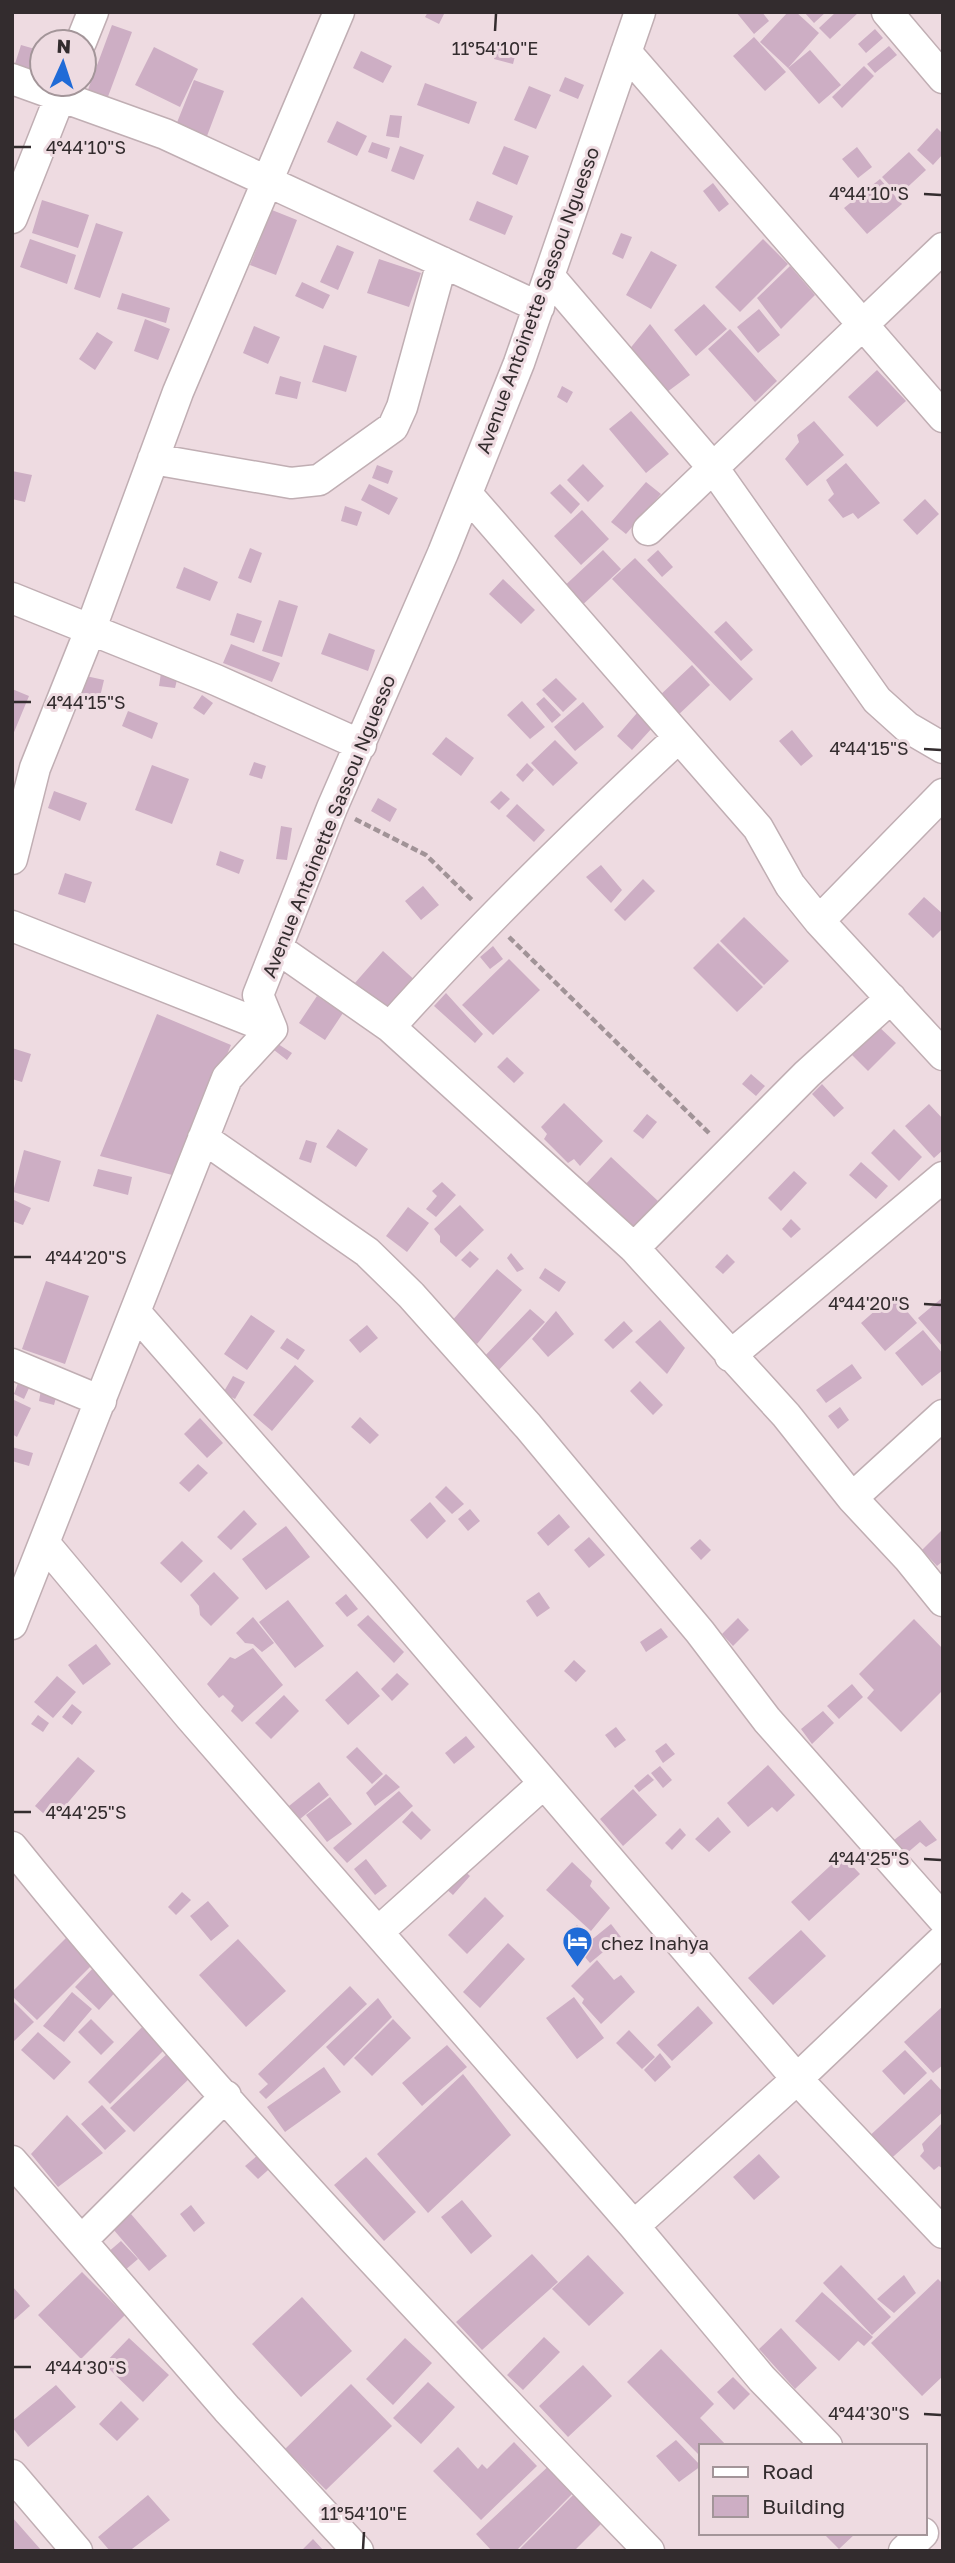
<svg xmlns="http://www.w3.org/2000/svg" width="955" height="2563" viewBox="0 0 955 2563" font-family="'Golos Text',sans-serif">
	<style>
		.building { fill: #cdaec4 }
		.lines { fill: none; stroke-linecap: round; stroke-linejoin: round }
		.minor-casing { stroke: #c0aeb3; stroke-width: 33 }
		.path { stroke: #a19397; stroke-width: 4.5; stroke-dasharray: 7 3.5; stroke-linecap: butt }
		.minor { stroke: #fff; stroke-width: 30 }
		.ticks { fill: none; stroke: #332c2e; stroke-width: 2.5 }
		.labels { text-anchor: middle; dominant-baseline: central; stroke-width: 6; stroke-linejoin: round; paint-order: stroke }
		.street-label { font-size: 19px; fill: #332c2e; stroke: #eedbe1 }
		.poi-label { font-size: 19px; fill: #332c2e; stroke: #eedbe1; text-anchor: start }
		.ticks-label { font-size: 18px; text-anchor: middle; fill: #332c2e; stroke: #eedbe1; stroke-width: 6; stroke-linejoin: round; paint-order: stroke }
	</style>
	<rect width="100%" height="100%" fill="#eedbe1"/>
	<path class="building" d="M428,12H445L439,24L425,17Z
		M736,12H762L769,21L754,34Z
		M788,12H796L819,33L788,68L760,42Z
		M804,12H826L814,23Z
		M836,12H859L830,39L819,28Z
		M112,25L132,32L106,102L86,95Z
		M875,29L883,38L866,53L858,44Z
		M754,37L786,72L765,91L733,56Z
		M498,43L517,48L513,64L494,59Z
		M21,45L42,51V78L13,70Z
		M889,46L897,55L875,73L867,64Z
		M154,47L198,69L180,107L135,85Z
		M810,50L841,85L819,104L788,68Z
		M361,51L392,66L383,83L353,68Z
		M864,66L874,76L842,108L832,97Z
		M565,77L584,85L578,99L559,91Z
		M194,80L224,91L207,136L176,125Z
		M425,83L477,102L469,124L417,105Z
		M529,86L551,95L536,129L514,120Z
		M390,115L402,116L399,138L386,136Z
		M337,121L367,136L357,156L327,142Z
		M937,128L943,134V154L933,165L917,150Z
		M372,142L390,148L387,159L368,152Z
		M400,146L424,155L414,180L391,171Z
		M504,146L529,156L517,185L492,174Z
		M857,147L872,167L858,178L842,159Z
		M909,152L926,170L899,195L882,177Z
		M880,179L902,204L867,234L844,208Z
		M713,183L729,204L719,212L703,191Z
		M42,200L89,215L78,248L32,233Z
		M477,201L513,216L505,235L469,220Z
		M272,210L297,220L276,275L250,265Z
		M96,223L123,232L100,298L74,289Z
		M621,233L632,237L623,259L612,254Z
		M30,239L76,255L67,284L20,267Z
		M763,239L788,264L740,312L715,287Z
		M337,245L354,252L338,290L320,282Z
		M651,251L677,265L651,309L626,295Z
		M379,259L421,273L409,307L367,293Z
		M790,266L815,295L781,329L757,298Z
		M302,282L330,295L323,309L295,296Z
		M122,293L170,308L166,323L117,309Z
		M704,304L727,329L696,356L674,330Z
		M759,309L780,335L758,353L737,327Z
		M145,319L170,329L158,360L134,351Z
		M650,324L690,375L663,395L628,351Z
		M254,326L280,337L268,364L243,353Z
		M730,329L777,381L755,402L708,349Z
		M97,332L113,342L95,370L79,359Z
		M324,345L357,356L346,392L312,382Z
		M877,370L906,401L877,427L848,397Z
		M280,376L301,382L297,399L275,394Z
		M562,386L573,392L567,403L557,397Z
		M631,411L669,454L646,473L609,429Z
		M814,421L844,455L807,486L785,459L799,442L797,435Z
		M846,463L880,503L858,519L853,513L843,518L828,500L834,494L826,480Z
		M583,464L604,486L588,502L567,480Z
		M377,465L393,471L388,484L372,478Z
		M12,471L32,475L25,502L12,499Z
		M646,482L661,494L626,534L611,522Z
		M369,484L398,498L389,515L361,500Z
		M560,484L580,504L571,514L550,493Z
		M925,499L939,514L917,535L903,520Z
		M345,506L362,512L357,526L341,521Z
		M582,510L609,539L581,565L554,536Z
		M250,548L262,553L251,583L238,578Z
		M603,550L621,569L577,610L559,591Z
		M658,550L673,567L662,577L647,560Z
		M635,558L753,679L730,701L612,579Z
		M184,567L218,582L210,601L176,588Z
		M503,579L535,610L521,624L489,594Z
		M279,600L298,606L282,657L262,651Z
		M237,613L262,621L254,643L230,635Z
		M726,621L753,650L741,661L714,632Z
		M329,633L375,650L368,671L321,654Z
		M231,644L280,663L272,682L223,663Z
		M692,665L710,685L676,717L657,698Z
		M161,673L178,676L175,688L159,686Z
		M86,676L104,680L99,701L81,697Z
		M556,678L577,699L563,712L542,690Z
		M12,689L29,696L12,737Z
		M202,695L213,703L204,715L193,708Z
		M544,697L561,715L552,723L536,704Z
		M522,701L545,727L530,739L507,715Z
		M583,702L604,727L575,751L554,727Z
		M128,711L158,723L152,739L122,726Z
		M637,713L653,727L632,750L617,736Z
		M792,730L813,756L801,766L779,741Z
		M446,737L474,758L461,776L432,754Z
		M555,740L578,763L553,786L531,763Z
		M254,762L266,766L262,779L249,775Z
		M527,763L534,770L523,782L516,775Z
		M152,765L189,779L172,824L135,810Z
		M54,791L87,803L80,821L48,808Z
		M501,791L510,799L499,810L490,802Z
		M378,798L397,809L390,822L371,811Z
		M517,804L545,830L534,842L506,816Z
		M281,826L292,828L287,860L276,859Z
		M220,851L244,860L239,874L216,865Z
		M601,865L622,890L611,903L586,877Z
		M65,873L92,882L85,903L58,894Z
		M643,879L655,891L625,921L614,910Z
		M423,886L439,905L421,920L405,901Z
		M924,897L943,914V928L933,938L908,914Z
		M744,917L789,961L764,985L720,941Z
		M718,943L763,987L737,1012L693,968Z
		M493,946L503,959L490,969L480,957Z
		M383,951L419,984L391,1015L354,984Z
		M509,959L540,990L493,1035L462,1005Z
		M446,993L483,1034L475,1043L434,1006Z
		M317,996L343,1013L325,1040L299,1023Z
		M157,1014L231,1045L176,1176L100,1156Z
		M876,1024L896,1043L868,1071L849,1052Z
		M278,1044L292,1053L287,1060L274,1050Z
		M12,1048L31,1054L22,1082L12,1079Z
		M507,1057L524,1073L514,1083L497,1067Z
		M751,1074L765,1086L756,1096L742,1084Z
		M822,1084L844,1108L834,1117L812,1094Z
		M564,1103L603,1141L580,1166L574,1159L568,1163L544,1139L547,1134L541,1127Z
		M929,1104L943,1119V1150L934,1158L905,1126Z
		M647,1114L657,1122L643,1139L633,1131Z
		M338,1129L368,1149L356,1167L326,1147Z
		M894,1129L922,1157L899,1181L871,1153Z
		M306,1140L317,1143L311,1163L299,1159Z
		M24,1150L61,1161L49,1202L13,1192Z
		M611,1157L658,1201L630,1231L583,1187Z
		M861,1162L888,1186L876,1199L849,1175Z
		M98,1169L132,1177L128,1195L93,1186Z
		M794,1171L807,1183L781,1211L768,1198Z
		M442,1182L456,1195L436,1217L426,1209L437,1196L432,1191Z
		M12,1199L31,1208L23,1225L12,1221Z
		M460,1205L484,1230L456,1257L440,1242V1236L434,1229Z
		M408,1207L429,1223L407,1252L386,1236Z
		M791,1219L801,1229L791,1238L782,1229Z
		M470,1251L479,1259L470,1268L461,1260Z
		M511,1253L524,1269L517,1272L507,1258Z
		M727,1254L735,1262L723,1274L715,1267Z
		M545,1268L566,1282L559,1292L539,1278Z
		M497,1269L522,1290L477,1344L451,1322Z
		M46,1281L89,1296L65,1364L22,1349Z
		M893,1295L917,1323L885,1351L861,1323Z
		M942,1298L943,1299V1347L918,1318Z
		M530,1309L545,1322L493,1376L480,1361Z
		M556,1311L574,1334L548,1357L532,1339Z
		M251,1315L275,1331L247,1370L224,1354Z
		M660,1320L685,1348L667,1374L635,1342Z
		M624,1321L633,1331L613,1349L604,1340Z
		M367,1325L378,1338L360,1353L349,1340Z
		M923,1330L943,1354V1370L922,1386L895,1353Z
		M287,1338L305,1350L298,1360L280,1348Z
		M852,1364L862,1378L826,1403L816,1390Z
		M295,1365L314,1381L272,1431L253,1415Z
		M233,1376L245,1382L235,1399L223,1393Z
		M640,1381L663,1405L653,1415L630,1391Z
		M18,1383L29,1388L24,1399L14,1394Z
		M41,1390L57,1394L54,1405L39,1401Z
		M12,1399L31,1408L17,1437L12,1434Z
		M840,1407L849,1420L838,1429L828,1416Z
		M360,1417L379,1435L370,1444L351,1427Z
		M200,1418L223,1443L207,1458L184,1434Z
		M12,1447L33,1453L29,1466L12,1461Z
		M198,1464L208,1473L189,1492L179,1483Z
		M446,1486L464,1504L452,1514L435,1497Z
		M430,1502L446,1521L427,1539L410,1520Z
		M470,1509L480,1521L468,1531L458,1519Z
		M244,1510L257,1524L231,1550L217,1537Z
		M559,1514L570,1527L548,1546L537,1533Z
		M286,1526L310,1557L266,1590L242,1559Z
		M943,1529V1561L937,1566L922,1550Z
		M589,1537L605,1555L589,1568L574,1550Z
		M700,1539L711,1550L701,1560L690,1548Z
		M182,1541L203,1561L181,1583L160,1563Z
		M214,1572L239,1598L211,1626L200,1615L199,1606L190,1595Z
		M539,1592L550,1608L537,1617L526,1601Z
		M346,1594L358,1609L347,1617L335,1603Z
		M288,1600L324,1646L295,1668L259,1622Z
		M368,1615L404,1652L394,1663L357,1625Z
		M253,1617L274,1643L262,1652L253,1644L245,1643L236,1633Z
		M738,1618L749,1630L733,1646L722,1634Z
		M914,1619L943,1649V1690L901,1732L867,1698L874,1690L859,1674Z
		M661,1628L668,1637L646,1652L640,1642Z
		M96,1644L111,1664L83,1685L68,1665Z
		M253,1648L283,1685L242,1722L231,1711L234,1706L223,1695L219,1698L207,1684L230,1657L235,1659Z
		M574,1660L586,1671L576,1682L564,1671Z
		M357,1671L380,1696L348,1725L325,1700Z
		M397,1673L409,1684L392,1701L381,1689Z
		M57,1676L76,1692L53,1718L34,1702Z
		M852,1684L863,1697L839,1719L827,1706Z
		M284,1695L299,1711L271,1739L255,1723Z
		M72,1704L82,1712L72,1725L62,1717Z
		M823,1711L834,1723L812,1744L801,1729Z
		M38,1715L49,1723L43,1732L31,1724Z
		M616,1727L626,1740L615,1748L605,1735Z
		M466,1736L475,1747L454,1764L445,1753Z
		M666,1743L675,1754L663,1763L655,1751Z
		M357,1747L383,1774L372,1784L346,1757Z
		M78,1757L95,1771L52,1821L35,1806Z
		M768,1765L795,1795L777,1812L772,1807L748,1827L727,1803Z
		M660,1766L672,1780L663,1788L651,1773Z
		M386,1774L400,1787L375,1806L366,1793Z
		M648,1774L654,1780L639,1792L634,1786Z
		M319,1782L329,1795L300,1819L289,1806Z
		M633,1789L657,1815L623,1846L600,1819Z
		M399,1791L413,1806L347,1863L333,1848Z
		M330,1797L352,1824L327,1842L306,1815Z
		M412,1811L431,1830L421,1840L402,1822Z
		M718,1817L731,1832L709,1852L695,1839Z
		M920,1820L937,1840L926,1847L920,1842L906,1854L894,1840Z
		M680,1828L686,1835L672,1850L665,1843Z
		M842,1855L860,1874L809,1921L791,1902Z
		M366,1859L387,1886L375,1895L354,1869Z
		M572,1862L592,1881L590,1886L610,1908L591,1931L546,1890Z
		M462,1869L470,1876L453,1895L445,1888Z
		M182,1892L191,1900L176,1915L168,1907Z
		M485,1897L504,1916L467,1954L448,1935Z
		M208,1901L229,1926L211,1941L190,1916Z
		M611,1924L621,1937L590,1963L579,1950Z
		M577,1925L587,1935L576,1947L565,1936Z
		M801,1930L826,1956L773,2005L748,1978Z
		M70,1934L97,1960L37,2020L12,1996V1992Z
		M238,1939L286,1991L246,2027L199,1975Z
		M508,1943L525,1959L480,2008L463,1992Z
		M597,1960L614,1980L621,1975L635,1992L601,2024L582,2003L584,1999L571,1986Z
		M96,1965L120,1987L99,2010L75,1987Z
		M350,1986L367,2004L266,2099L259,2092L268,2084L258,2074Z
		M72,1992L92,2009L64,2042L43,2026Z
		M574,1997L604,2038L577,2059L546,2018Z
		M378,1998L392,2017L344,2066L326,2047Z
		M12,2000L34,2022L12,2043Z
		M698,2006L713,2023L672,2061L657,2045Z
		M943,2006V2065L933,2073L904,2042Z
		M151,2018L174,2040L110,2104L88,2082Z
		M91,2019L114,2042L101,2055L78,2032Z
		M393,2019L411,2038L372,2076L354,2058Z
		M629,2030L655,2057L642,2069L616,2043Z
		M38,2032L71,2062L54,2080L21,2050Z
		M447,2045L467,2067L422,2106L402,2083Z
		M905,2050L927,2073L904,2095L882,2071Z
		M170,2051L193,2075L134,2132L110,2108Z
		M660,2053L671,2067L655,2082L644,2070Z
		M324,2067L341,2092L285,2132L267,2107Z
		M463,2074L511,2135L428,2213L377,2154Z
		M931,2079L943,2092V2112L885,2164L864,2141Z
		M102,2105L126,2131L105,2150L81,2124Z
		M67,2115L103,2153L58,2187L31,2154Z
		M943,2122V2169L939,2166L934,2170L920,2156L924,2151L922,2144Z
		M265,2149L276,2163L258,2179L245,2166Z
		M759,2154L780,2177L754,2200L733,2177Z
		M366,2157L416,2212L384,2241L334,2185Z
		M462,2200L492,2236L471,2254L441,2217Z
		M191,2205L205,2223L194,2232L180,2214Z
		M131,2214L167,2256L149,2271L113,2229Z
		M121,2241L138,2259L124,2271L107,2253Z
		M532,2254L558,2282L482,2350L456,2322Z
		M588,2255L624,2293L589,2326L552,2289Z
		M841,2265L891,2317L872,2335L823,2283Z
		M82,2272L125,2315L81,2359L38,2315Z
		M904,2275L916,2293L894,2313L877,2299Z
		M938,2279L943,2284V2376L922,2396L871,2343Z
		M12,2286L30,2306L14,2320L12,2318Z
		M822,2292L873,2337L864,2346L858,2341L839,2361L795,2321Z
		M302,2297L352,2351L301,2397L252,2344Z
		M781,2328L817,2368L795,2389L759,2349Z
		M544,2337L560,2352L523,2390L507,2375Z
		M129,2338L169,2375L143,2402L104,2364Z
		M405,2338L432,2363L393,2405L366,2379Z
		M661,2349L714,2404L700,2418L727,2446H701V2457L627,2382Z
		M583,2365L612,2396L568,2437L539,2406Z
		M733,2377L750,2394L734,2410L717,2392Z
		M428,2382L455,2407L421,2444L393,2418Z
		M351,2384L392,2426L326,2490L285,2449Z
		M56,2385L76,2407L28,2447L12,2427V2421Z
		M121,2401L139,2419L117,2441L99,2424Z
		M676,2440L701,2466L679,2482L656,2456Z
		M514,2442L537,2466L481,2520L433,2471L458,2447L478,2469L482,2464L487,2469Z
		M553,2462L576,2490L516,2551H492L476,2534Z
		M580,2488L609,2516L574,2551H518Z
		M148,2495L170,2520L132,2549L133,2551H110L98,2537Z
		M12,2517L41,2550L39,2551H12Z
		M823,2533H856L839,2549Z
		M313,2539L324,2551H301Z"/>
	<g class="lines">
		<defs>
			<path id="minor" d="M887,12L943,78
				M81,42L93,12
				M626,52L943,417
				M12,79L165,134L539,307
				M12,218L65,84
				M549,276L714,469L877,700L907,727L943,748
				M153,459L291,483L319,480L393,427L402,407L442,262
				M467,494L758,828L790,885L819,921L943,1055
				M648,530L943,248
				M12,598L216,680L361,745
				M12,859L35,768L91,628L178,392L339,12
				M819,921L943,794
				M12,926L272,1029
				M277,948L390,1027L634,1248L786,1415L852,1498L909,1559L943,1601
				M390,1027C481,925 578,831 678,738
				M203,1138L367,1252L411,1295L528,1426L700,1632L767,1720L943,1919
				M634,1248L807,1074L891,998
				M135,1312L384,1596L797,2079L943,2233
				M730,1356L943,1177
				M12,1364L101,1401
				M852,1498L943,1415
				M45,1544L190,1717L634,2226L762,2379L827,2446
				M12,1624L227,1078L272,1029L258,995L332,808L443,553L519,363L640,12
				M12,1847C211,2093 429,2323 649,2551
				M378,1932L543,1784
				M12,2161L227,2409L358,2551
				M634,2226L797,2079L943,1940
				M82,2240L226,2096
				M12,2475L77,2551
				M904,2551L923,2533"/>
		</defs>
		<use href="#minor" class="minor-casing"/>
		<path class="path" d="M355,819L426,855L473,901
			M509,937L710,1134"/>
		<use href="#minor" class="minor"/>
	</g>
	<path class="ticks" d="M495,31L496,14M14,147H31M924,194L941,195M14,702H31M924,749L941,750M14,1257H31M924,1304L941,1305M14,1812H31M924,1859L941,1860M14,2367H31M924,2414L941,2415M363,2549L364,2532"/>
	<defs>
		<symbol id="hotel-pin" viewBox="-11 -11 22 30"><path d="M0 17L-7.5 6A9.5 9.5 0 1 1 7.5 6Z" fill="#206bd7" stroke="#eedbe1"/><path d="M-6-4.5h1.5V1H6V5H4.5V3h-9V5H-6ZM-4 0a1.8 1.8 0 1 1 3.6 0ZM.5 0V-2.5h3Q6-2.5 6 0Z" fill="#fff"/></symbol>
	</defs>
	<g fill-rule="evenodd">
		<use href="#hotel-pin" x="560" y="1924" width="35" height="47"/>
	</g>
	<g class="labels">
		<g class="street-label">
			<text transform="translate(537 300) rotate(-70)">Avenue Antoinette Sassou Nguesso</text>
			<text transform="translate(328 826) rotate(-68)">Avenue Antoinette Sassou Nguesso</text>
		</g>
		<g class="poi-label">
			<text x="601" y="1942">chez Inahya</text>
		</g>
	</g>
	<g class="ticks-label">
		<text x="495" y="55">11°54'10"E</text>
		<text x="86" y="154">4°44'10"S</text>
		<text x="869" y="200">4°44'10"S</text>
		<text x="86" y="709">4°44'15"S</text>
		<text x="869" y="755">4°44'15"S</text>
		<text x="86" y="1264">4°44'20"S</text>
		<text x="869" y="1310">4°44'20"S</text>
		<text x="86" y="1819">4°44'25"S</text>
		<text x="869" y="1865">4°44'25"S</text>
		<text x="86" y="2374">4°44'30"S</text>
		<text x="869" y="2420">4°44'30"S</text>
		<text x="364" y="2520">11°54'10"E</text>
	</g>
	<rect width="955" height="2563" fill="none" stroke="#332c2e" stroke-width="28"/>
	<rect x="699" y="2444" width="228" height="91" fill="#eedbe1" stroke="#a39599" stroke-width="2"/>
	<rect x="713" y="2467" width="35" height="10" fill="#ffffff" stroke="#a39599" stroke-width="2"/>
	<text x="762" y="2479" font-size="21" fill="#332c2e">Road</text>
	<rect x="713" y="2496" width="35" height="21" fill="#cdaec4" stroke="#a39599" stroke-width="2"/>
	<text x="762" y="2514" font-size="21" fill="#332c2e">Building</text>
	<g transform="translate(63 63) rotate(3)"><circle r="33" fill="#eedbe1" stroke="#a39599" stroke-width="2"/>
	<path d="M0-5L12 26L0 18L-12 26Z" fill="#206bd7"/>
	<text y="-10" font-size="19" font-weight="bold" text-anchor="middle" fill="#332c2e">N</text>
	</g>
</svg>
